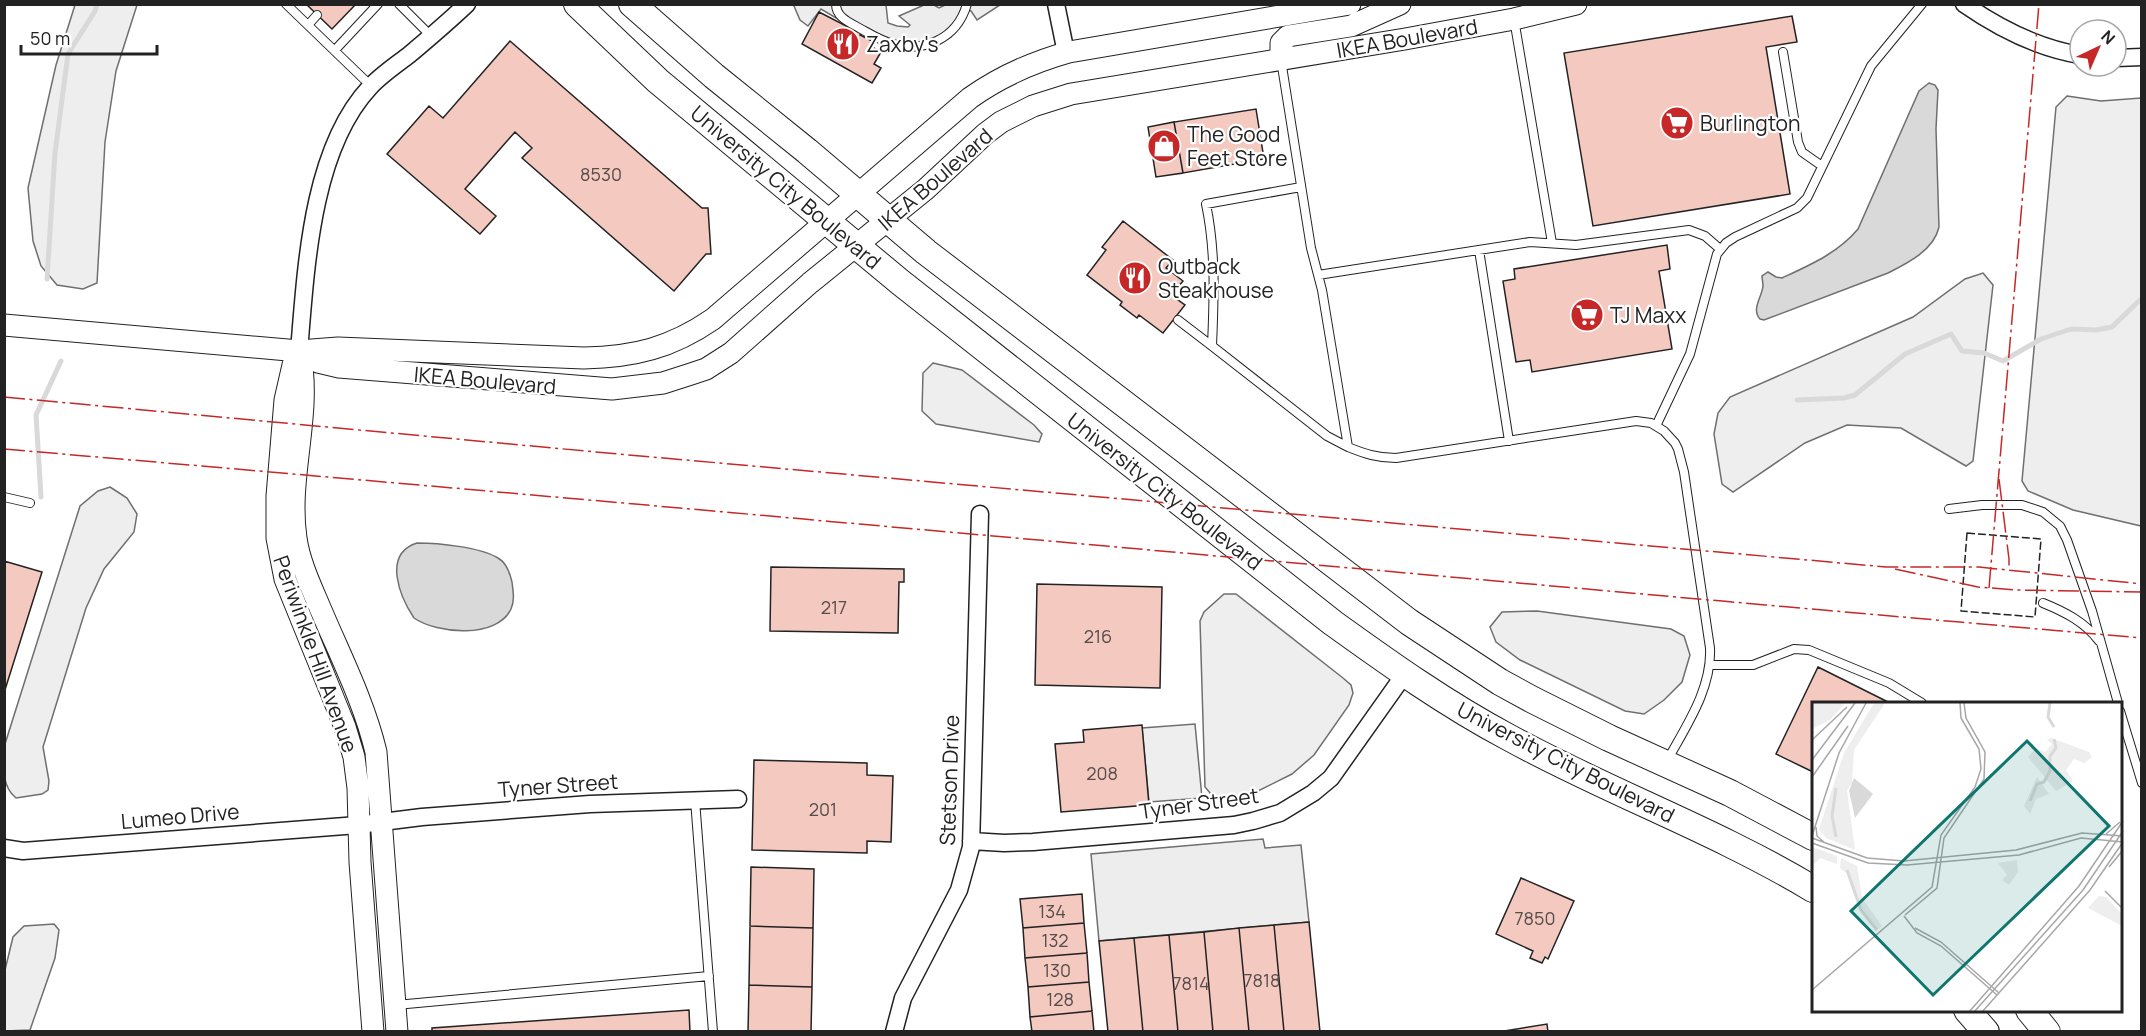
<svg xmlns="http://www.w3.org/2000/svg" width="2146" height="1036" viewBox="0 0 2146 1036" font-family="Manrope,sans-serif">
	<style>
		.green { fill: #eee; stroke: #6f6f6f; stroke-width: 1.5 }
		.parking { fill: #ededed; stroke: #6f6f6f; stroke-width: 1.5 }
		.water { fill: #d9d9d9; stroke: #6f6f6f; stroke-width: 1.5 }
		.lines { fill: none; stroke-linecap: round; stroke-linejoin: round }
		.stream { stroke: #d9d9d9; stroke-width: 5 }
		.building { fill: #f3c9c0; stroke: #222; stroke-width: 1.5 }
		.service-casing { stroke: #222; stroke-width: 10 }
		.minor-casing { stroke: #222; stroke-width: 19 }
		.tertiary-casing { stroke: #222; stroke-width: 23 }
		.primary-casing { stroke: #222; stroke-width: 28 }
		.service { stroke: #fff; stroke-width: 8 }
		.minor { stroke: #fff; stroke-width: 16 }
		.tertiary { stroke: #fff; stroke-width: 21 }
		.primary { stroke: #fff; stroke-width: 26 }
		.fence { stroke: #222; stroke-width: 1.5; stroke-dasharray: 8 3; stroke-linecap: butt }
		.power { stroke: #c62828; stroke-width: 1.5; stroke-dasharray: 21 4.5 3 4.5; stroke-linecap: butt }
		.labels { text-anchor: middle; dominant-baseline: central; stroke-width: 4.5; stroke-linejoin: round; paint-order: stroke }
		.number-label { font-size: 18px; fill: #564c4a }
		.street-label { font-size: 21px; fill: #222; stroke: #fff }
		.poi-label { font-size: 21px; fill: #222; stroke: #fff; text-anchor: start }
		.inset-river { fill: none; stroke: #d9d9d9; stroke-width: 3 }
		.inset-road { fill: none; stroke: #a7a7a7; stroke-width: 1.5 }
		.view { fill: #0f766e; fill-opacity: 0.15; stroke: #0f766e; stroke-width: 3 }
		.inset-edge { fill: none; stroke: #222; stroke-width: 3 }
	</style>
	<rect width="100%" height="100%" fill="#fff"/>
	<path class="green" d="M75,5H137L116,71L105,142L97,283L83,289L57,285L41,266L33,241L28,188L56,65Z
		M2067,96L2101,101L2141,98V526L2073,510L2028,491L2022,481L2056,107Z
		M1983,273L1993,285L1973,461L1966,466L1901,428L1847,425L1805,443L1733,492L1722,484L1714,434L1718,413L1730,397L1913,317L1965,279Z
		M933,363L962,370L1034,425L1042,434L1039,442L936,424L922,411L923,373Z
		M110,487L127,498L137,514L134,532L104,569L86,608L43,747L49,781L48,790L42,794L16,798C0,785 4,763 5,744L80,506L98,491Z
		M1224,594H1236L1343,678L1351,685L1353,693L1349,705L1314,755L1292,774L1252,794L1221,798L1211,794L1205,787L1200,621L1204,612Z
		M1537,611L1671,629L1684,636L1690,655L1682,682L1664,700L1644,714L1625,711L1520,660L1496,642L1490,627L1502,612Z
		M1195,724L1202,798L1149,802L1142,728Z
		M54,924L59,930L55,958L30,1030L5,1031V970L13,937L24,926Z"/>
	<path class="parking" d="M795,4L886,5L888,23L897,26L908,27L910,25L899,16L924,5H934L939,8L945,5H1000L977,20L971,11L968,10L951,37L940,43L919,49L905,51L893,50L882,45L821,9L808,26L800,20L794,6Z
		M1263,839L1265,848L1301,845L1309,922L1099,941L1091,854Z"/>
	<path class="water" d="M1929,83L1935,85L1938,90L1936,129L1939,227C1934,250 1908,263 1888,273L1764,320L1760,319C1751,309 1762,297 1763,286C1763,284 1762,277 1762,276L1768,272L1776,277L1782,278C1810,265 1838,253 1858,229L1919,91Z
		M417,543C438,543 480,547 498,558C507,563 510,573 512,582C513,591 515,600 511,609C497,639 437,634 414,618C400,597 382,554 417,543Z"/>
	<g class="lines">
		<path class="stream" d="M47,279L55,153L68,54L95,11L97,4
			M1797,400L1844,398L1855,395L1905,354L1951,334L1962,351L1984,353L2003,361L2041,339L2071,329L2096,330L2112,327L2142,298
			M41,497L36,415L61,361"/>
	</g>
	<path class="building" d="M306,4H356L332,29Z
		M819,12L846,26L847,23L862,31L860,35L874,42L872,47L881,52L874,64L881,68L872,83L802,44Z
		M1792,16L1797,42L1766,47L1790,194L1593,226L1564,53Z
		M510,41L702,208H708L711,254H706L674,291L522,158L532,148L515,132L465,189L496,216L480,234L387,154L429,106L443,118Z
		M1256,109L1264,159L1183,173L1174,122Z
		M1174,122L1183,173L1156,177L1148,127Z
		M1123,221L1173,260L1166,268L1183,281L1171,295L1185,305L1163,333L1139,315L1137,318L1120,305L1122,302L1087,275L1106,250L1102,247Z
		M1667,245L1670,269L1659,271L1672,349L1532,372L1530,360L1516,362L1503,281L1515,279L1514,269Z
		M4,561L42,572L4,693Z
		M771,567L904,569V582H899L898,633L770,631Z
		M1037,584L1162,587L1160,688L1035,685Z
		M1818,667L1890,703H1813V772L1776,754Z
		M1142,725L1149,805L1061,812L1055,744L1084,742L1083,730Z
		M754,760L867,763V775L893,776L891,842L867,841V853L752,850Z
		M751,867L814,869L813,928L750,926Z
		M1521,878L1574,901L1548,959L1545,957L1542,963L1530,958L1533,951L1496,934Z
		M1082,894L1084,923L1023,928L1020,899Z
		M1309,922L1320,1032H1284L1274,925Z
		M1084,923L1087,953L1025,958L1023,928Z
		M1274,925L1284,1032H1249L1239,928Z
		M750,926L813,928L812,987L749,985Z
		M1239,928L1249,1032H1213L1204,932Z
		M1204,932L1213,1032H1178L1169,935Z
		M1169,935L1178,1032H1143L1134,938Z
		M1134,938L1143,1032H1108L1099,941Z
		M1087,953L1089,982L1028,987L1025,958Z
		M1089,982L1092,1011L1030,1017L1028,987Z
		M749,985L812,987L811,1032H748Z
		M689,1010L690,1032H432V1028Z
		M1092,1011L1094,1032H1032L1030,1017Z
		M1547,1024L1548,1032H1498Z"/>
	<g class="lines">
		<defs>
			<path id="service" d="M286,4L371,86
				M399,4L431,36
				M836,4C836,18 851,23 861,29C870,34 880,40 890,43C923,54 957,39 967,4
				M1514,19L1552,243
				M308,25L317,15
				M335,50L378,4
				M1783,52L1798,142L1802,152L1822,166
				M1281,60L1311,248L1322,290L1348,447C1365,454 1378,458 1396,458L1636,421L1651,423L1664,431L1675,443L1678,449L1684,472L1710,648C1712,689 1686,726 1667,761
				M1301,187L1206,204C1216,252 1214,298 1212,346L1327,436L1348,447
				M1479,250L1509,441
				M1318,275L1530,242L1576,245L1689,230L1705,236L1720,249
				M1178,320L1212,346
				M1656,426L1690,354L1717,254L1726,243L1735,237L1797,208L1807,198L1871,66L1922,4
				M4,497L30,503
				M1949,509L1982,505H2022L2043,512L2060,526L2067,540L2092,611L2118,703
				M2043,603C2065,612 2085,622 2099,641
				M1711,665H1753L1794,649L1809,650L1889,683L1922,703
				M2120,711L2142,783
				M695,800L713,1032
				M396,1005L709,976"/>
			<path id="minor" d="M1056,4L1066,53
				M1964,4C2000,29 2037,48 2080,55
				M2116,58L2142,57
				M299,351C306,269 311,150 370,87C381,75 396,65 409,55C428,39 448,22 467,4
				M971,841L1004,843L1033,842L1234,825L1253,821L1280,813L1313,793L1331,778L1404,675
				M4,848L23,851L358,825L422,817L590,804L738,799
				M894,1032L903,998L959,890L971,847L980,514"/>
			<path id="tertiary" d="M1281,60V43L1288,36L1351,26L1400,4
				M4,325L299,351L338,348L584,358C634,357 671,348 713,319L970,98C1001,76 1033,62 1069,52L1350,4
				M299,351L318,362L339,367L612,389L663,383L691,374L706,369L731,353L810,283L926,189L985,134L1001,122L1033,106L1071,94L1405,39L1514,19L1576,4
				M299,351L293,365L285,400L277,496V538L285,579L345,727L354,757L358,788L360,862L373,1032
				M300,354C312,415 287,477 296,538C299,560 309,582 318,603C338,651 364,701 376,752L397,1032"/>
			<path id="primary" d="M577,4L658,81L900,282L1333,623C1390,664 1446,704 1508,737C1608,792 1715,830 1813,889
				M632,4L714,76L807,151L926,252L1409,622L1500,682L1533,700L1609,738L1730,793L1813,837
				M1967,1010L1986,1032
				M2029,1010L2047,1032"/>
		</defs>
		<use href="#service" class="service-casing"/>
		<use href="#minor" class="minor-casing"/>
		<use href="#tertiary" class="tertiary-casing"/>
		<use href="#primary" class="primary-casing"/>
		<use href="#service" class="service"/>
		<use href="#minor" class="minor"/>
		<use href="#tertiary" class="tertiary"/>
		<use href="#primary" class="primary"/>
		<path class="fence" d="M1967,533L2041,539L2035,617L1961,611Z"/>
		<path class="power" d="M4,397L607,453L1886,567H1979L2142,584
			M4,449C717,510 1429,576 2142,638
			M1999,479L2009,559V570
			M1895,569L1978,587L2016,590L2142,592
			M1989,588L2039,4"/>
	</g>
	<defs>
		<symbol id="restaurant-disc" viewBox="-11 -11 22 22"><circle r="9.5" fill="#c62828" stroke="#fff"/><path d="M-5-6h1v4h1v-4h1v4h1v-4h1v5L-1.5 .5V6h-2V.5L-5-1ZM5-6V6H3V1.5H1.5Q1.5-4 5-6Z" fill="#fff"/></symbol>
		<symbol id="supermarket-disc" viewBox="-11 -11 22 22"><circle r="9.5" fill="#c62828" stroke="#fff"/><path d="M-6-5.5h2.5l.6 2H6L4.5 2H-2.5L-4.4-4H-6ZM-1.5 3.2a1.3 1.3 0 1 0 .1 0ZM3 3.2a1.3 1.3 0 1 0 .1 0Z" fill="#fff"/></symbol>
		<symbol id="shop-disc" viewBox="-11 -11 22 22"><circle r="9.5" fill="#c62828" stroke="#fff"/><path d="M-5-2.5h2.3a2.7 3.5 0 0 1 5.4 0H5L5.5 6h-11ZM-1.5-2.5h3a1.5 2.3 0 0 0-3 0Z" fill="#fff"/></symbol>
	</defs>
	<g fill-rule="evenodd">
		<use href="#restaurant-disc" x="824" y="25" width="38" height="38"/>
		<use href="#supermarket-disc" x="1658" y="104" width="38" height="38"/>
		<use href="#shop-disc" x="1145" y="127" width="38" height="38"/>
		<use href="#restaurant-disc" x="1116" y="259" width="38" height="38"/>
		<use href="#supermarket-disc" x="1568" y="296" width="38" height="38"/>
	</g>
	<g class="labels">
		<g class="number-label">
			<text x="601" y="174">8530</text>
			<text x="834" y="607">217</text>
			<text x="1098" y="636">216</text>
			<text x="1102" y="773">208</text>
			<text x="823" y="809">201</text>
			<text x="1052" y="911">134</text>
			<text x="1535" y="918">7850</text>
			<text x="1055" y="940">132</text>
			<text x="1057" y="970">130</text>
			<text x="1262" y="980">7818</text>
			<text x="1191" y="983">7814</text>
			<text x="1060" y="999">128</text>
		</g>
		<g class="street-label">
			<text transform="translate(1407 38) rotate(-10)">IKEA Boulevard</text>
			<text transform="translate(935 179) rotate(-41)">IKEA Boulevard</text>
			<text transform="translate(786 187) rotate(40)">University City Boulevard</text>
			<text transform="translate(485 380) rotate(5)">IKEA Boulevard</text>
			<text transform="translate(1165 491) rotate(38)">University City Boulevard</text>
			<text transform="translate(316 654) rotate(70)">Periwinkle Hill Avenue</text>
			<text transform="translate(1566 762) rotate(27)">University City Boulevard</text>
			<text transform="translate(949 780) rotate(-88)">Stetson Drive</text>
			<text transform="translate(558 785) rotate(-4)">Tyner Street</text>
			<text transform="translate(1199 803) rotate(-8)">Tyner Street</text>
			<text transform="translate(180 816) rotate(-5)">Lumeo Drive</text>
		</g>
		<g class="poi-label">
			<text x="866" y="44">Zaxby's</text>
			<text x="1700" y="123">Burlington</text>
			<text x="1187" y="134">The Good<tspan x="1187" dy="24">Feet Store</tspan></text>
			<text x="1158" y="266">Outback<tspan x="1158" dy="24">Steakhouse</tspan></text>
			<text x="1610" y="315">TJ Maxx</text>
		</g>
	</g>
	<g transform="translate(1812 702)">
		<rect width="310" height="310" fill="#fff"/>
		<path d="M0,1H33L18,18L0,27ZM62,1H73L42,48L40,81L35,88L43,148L14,136L7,127L32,51ZM239,36L277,50L280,55L272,61L262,57L254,68L261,79L244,89L216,55L224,46L233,50L240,42L235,38ZM225,75L237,92L224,97L218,112L212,104ZM1,145L25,154V162L8,156L0,165ZM29,156L45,164L50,196L70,224L67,227L57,222L49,209L38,174L28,166ZM205,158L206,170L197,183L190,178L195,173L186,161ZM287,194L294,195L310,212V224L276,206Z" fill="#eee"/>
		<path d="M42,76L61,92L43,116L37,89Z" fill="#d9d9d9"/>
		<path class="inset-river" d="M238,1L236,15L242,25M218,99L225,82L232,80L238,69V54L244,46L242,37M24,135L20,114L24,86M35,168L49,208L65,228"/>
		<path class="inset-road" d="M0,38L35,5M0,58L43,1M0,75L36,24M4,125L5,134L13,141M294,132L308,120M0,134L27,51L54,1M0,136L55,156L92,159L204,148L270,131L311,134M0,141L56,161L95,163L207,153L269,136L311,140M297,165L311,148M293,189L311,207M93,213L125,186L132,136L172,77L173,50L154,16L152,1M92,214L105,231L129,244L185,293M103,226L129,240L187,291M0,288L120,185L129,133L163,85L169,67L167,47L149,16L148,1M157,310L267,184L311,119M162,310L271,188L311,129M170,310L278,188L311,140"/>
		<path class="view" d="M215,39L297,124L121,293L39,209Z"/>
		<rect width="310" height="310" class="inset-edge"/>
	</g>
	<rect width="2146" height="1036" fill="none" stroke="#222222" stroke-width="12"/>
	<g transform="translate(2098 48) rotate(44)"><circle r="28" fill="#ffffff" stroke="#a7a7a7" stroke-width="1.5"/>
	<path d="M0-4.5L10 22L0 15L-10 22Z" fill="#c62828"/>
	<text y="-9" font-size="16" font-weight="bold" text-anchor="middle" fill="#222222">N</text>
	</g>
	<path d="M21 45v9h136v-9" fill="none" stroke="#222222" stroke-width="3"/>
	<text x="30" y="45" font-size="18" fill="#222222" stroke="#ffffff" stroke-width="4.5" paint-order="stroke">50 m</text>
</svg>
